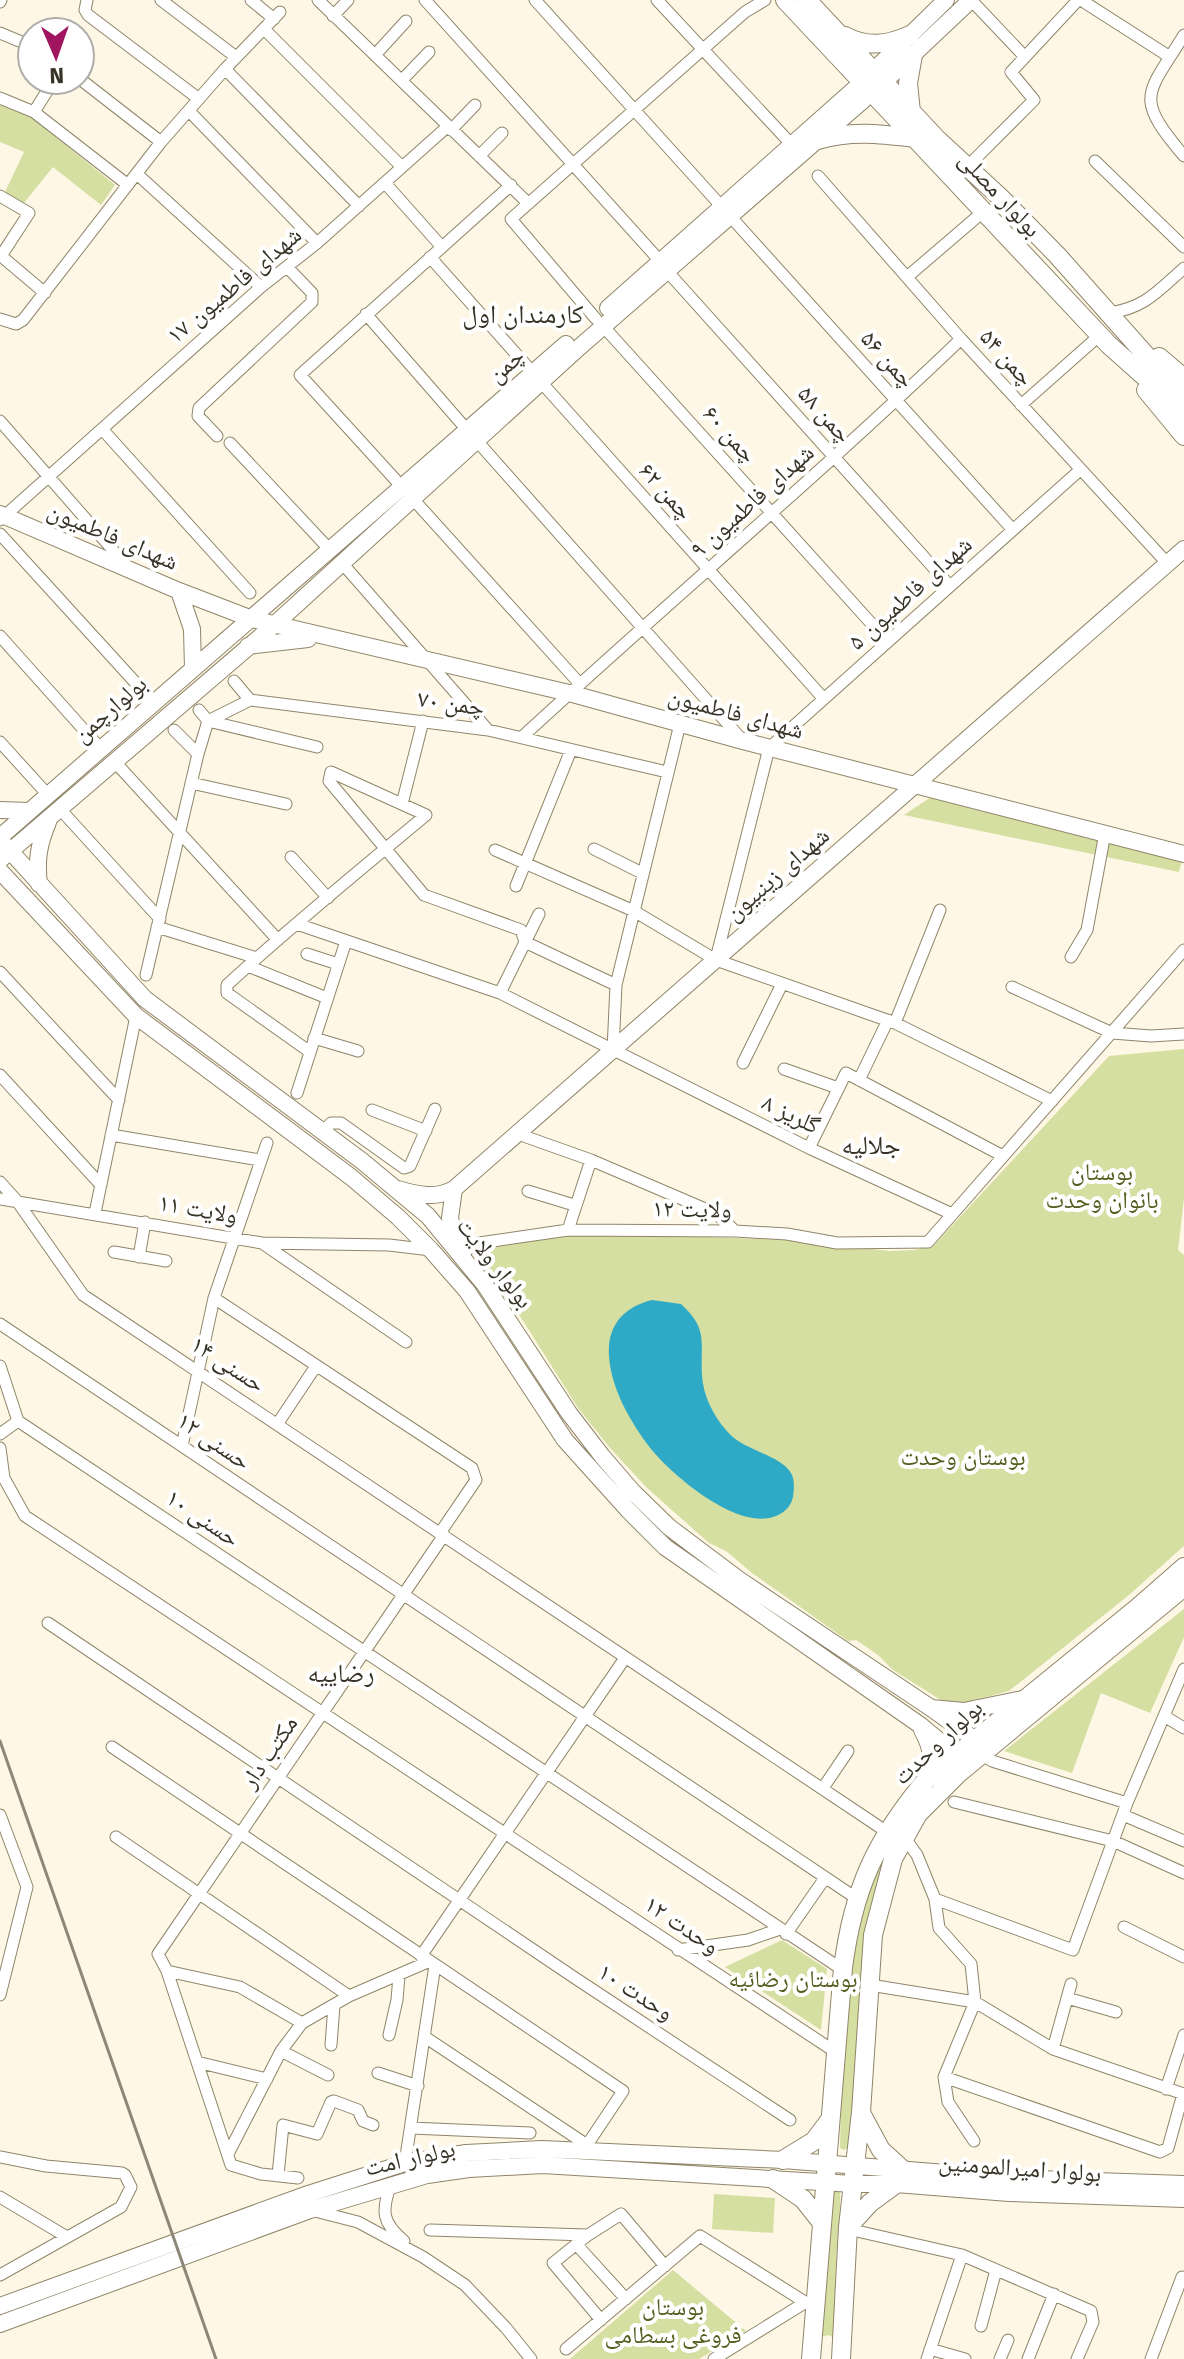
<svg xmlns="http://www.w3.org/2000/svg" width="1184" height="2359" viewBox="0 0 1184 2359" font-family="'Fira Sans','Noto Naskh Arabic',sans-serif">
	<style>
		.green { fill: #d5dfa2 }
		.water { fill: #2faac6 }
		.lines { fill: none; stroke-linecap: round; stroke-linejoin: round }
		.street-casing { stroke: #8f8569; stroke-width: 13 }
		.secondary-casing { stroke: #8f8569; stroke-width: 18 }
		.primary-casing { stroke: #8f8569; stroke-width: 20 }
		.street { stroke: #fff; stroke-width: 11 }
		.secondary { stroke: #fff; stroke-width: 16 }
		.primary { stroke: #fff; stroke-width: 18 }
		.rail { stroke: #8c8778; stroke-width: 3 }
		.labels { text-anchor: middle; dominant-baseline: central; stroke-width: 8; stroke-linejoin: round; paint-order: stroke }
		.street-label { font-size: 24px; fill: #373327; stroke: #fff }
		.park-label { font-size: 24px; fill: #565d1f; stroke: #fff }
		.neighbourhood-label { font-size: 26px; fill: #373327; stroke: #fff }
	</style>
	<rect width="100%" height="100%" fill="#fef7e5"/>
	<path class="green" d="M0,104L32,118L115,185L101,205L53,167L24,203L5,192L24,152L0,142Z
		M934,795L1182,860L1179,872L904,815Z
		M1184,1049V1198L1178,1250L1184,1255V1546L1129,1595L1009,1691L960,1704L944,1702L893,1670L878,1655L856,1640L848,1641L752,1573L726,1551L709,1543L647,1488L610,1448L578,1408L520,1316L481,1263L489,1245L591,1233L791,1240L889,1251L915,1250L935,1244L1109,1056Z
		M1184,1609V1637L1150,1713L1101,1693L1072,1773L1004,1751Z
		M902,1830C883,1867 873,1894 865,1936L849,2147L844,2150L840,2148L842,2056L854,1934L873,1872Z
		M782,1940L827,1969L821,2030L725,1967Z
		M834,2191L840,2192C841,2216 837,2239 836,2262C835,2288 837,2313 835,2338L828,2335L821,2337L830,2195Z
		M714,2194L775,2198L773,2233L712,2229Z
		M673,2270L746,2331L699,2359H570Z"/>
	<path class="water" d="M652,1300L681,1304C709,1330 700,1341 702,1375C703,1395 713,1415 726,1430C742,1451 780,1454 791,1473C795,1480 794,1489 793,1497C791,1507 783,1514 773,1517C736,1529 673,1476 651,1449C631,1423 611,1389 609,1356C607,1325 624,1307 652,1300Z"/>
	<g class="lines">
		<defs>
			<path id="street" d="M87,0L85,10L88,15L199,99
				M161,0L236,57
				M251,0L274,19
				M318,0L528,203
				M425,0L660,261
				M535,0L722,207
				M657,0L792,145
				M971,0L1025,57
				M1081,0L1170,57
				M0,2L1,0
				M333,16L348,0
				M264,29L402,167
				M0,33L24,43
				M1184,35C1147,95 1133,96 1184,156
				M375,55L406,21
				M225,69L359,206
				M80,79L161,142
				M402,80L429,52
				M0,98L34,112L128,185
				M189,111L317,243
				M34,112L54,80
				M451,130L475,105
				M479,156L502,133
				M1095,161L1184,247
				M966,168L1034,100L1011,72L1078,0
				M137,174L261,287
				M818,176L961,339L1167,563
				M385,183L441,246
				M0,196L29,213L1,256
				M730,216L1013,530
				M0,255L45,293
				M430,257L533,373
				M667,271L950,586
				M907,277L984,211
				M1109,313C1145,308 1158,291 1184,268
				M366,314L468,431
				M0,319L16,324L23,320L161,142L225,69L280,12
				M596,319L511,219L745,12L765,0
				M603,326L888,642
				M541,382L824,699
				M1021,405L1100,335
				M0,421L126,565
				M102,429L250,593
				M217,436L198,416L199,408L312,302V293L287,267
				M477,441L743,741
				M230,443L331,551
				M403,488L300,375L511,185
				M413,499L579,683
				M0,520L261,287L317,243L447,127
				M0,534L154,703
				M342,563L488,730
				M0,636L101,749
				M234,681L250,700L488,730L667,772
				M199,710L208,721
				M208,721L317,747
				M208,721L250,700
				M174,730L198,754
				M522,737C667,603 818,476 961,339
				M0,742L48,795
				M115,762L278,940
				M191,783L286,804
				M402,804L423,721
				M60,809L160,919
				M594,849L642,873
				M495,850L634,911L716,960L895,1023L1052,1101
				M291,857L328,898
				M516,886L571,750
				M297,924L500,993L809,1148L952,1214
				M157,927L257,958
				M307,954L338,964
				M1071,957L1087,930L1105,833
				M716,959L769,748L1080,470
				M248,966L327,998
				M0,972L119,1100
				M146,975L198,754L208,721
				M1012,987L1112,1033L1151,1036L1184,1034
				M500,993L539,914
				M895,1023L940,910
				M314,1038L358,1051
				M613,1050L616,985L680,724
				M310,1052L227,993V985C291,926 359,871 426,815L331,772L329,781L424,895L521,930L525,942L616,985
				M743,1063L782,984
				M784,1069L838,1088
				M0,1075L101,1185
				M859,1080L888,1020
				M297,1093L346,941
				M372,1110L426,1131
				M323,1131L331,1123H341L404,1168L410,1166L435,1109
				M518,1134L591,1160L717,1214L735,1231
				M111,1135L260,1160
				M809,1148L846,1073L1003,1156
				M0,1182L17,1201L83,1295L887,1832
				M528,1191L574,1205
				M0,1199L262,1243L389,1245L431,1250
				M95,1213L136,1016
				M568,1230L591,1160
				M262,1243L406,1342
				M114,1252L166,1261
				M139,1257L145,1222
				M462,1257L472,1244L568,1230L735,1231L787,1234L837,1243L928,1242L1184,950
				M214,1298L472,1468L476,1480L440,1533
				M0,1324L856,1898
				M0,1366L18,1421
				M18,1421L843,1970
				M278,1423L316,1366
				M0,1434L18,1421
				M182,1446L214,1298L267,1143
				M0,1448L4,1478L25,1516L837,2053
				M48,1623L575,1978L790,2120
				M1164,1716L1184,1728
				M112,1747L623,2091L587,2145
				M980,1754L992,1761L1127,1803
				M823,1788L848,1751
				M954,1802L1113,1841L1184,1873
				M0,1815L27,1887L0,1995
				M1123,1815L1184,1841
				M116,1837L349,1996
				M904,1837L917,1855L935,1899L939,1928L971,1964L975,2002L944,2077L948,2102L974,2141
				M935,1899L1073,1950L1127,1803L1184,1669
				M1124,1927L1184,1957
				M786,1934L825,1878
				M678,1950L748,1940L780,1929
				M421,1956L625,1658
				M167,1971L240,1987L302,2023
				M870,1985L975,2002L1053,2049L1184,2094
				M1067,1998L1116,2012
				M389,2035L397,2000L399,1976
				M425,2037L587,2145V2150
				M331,2045L334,2005
				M1053,2049L1071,1984
				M281,2051L328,2075
				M197,2062L267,2079
				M378,2073L418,2086
				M944,2077L1160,2152L1168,2148L1183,2094
				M1166,2089L1184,2035
				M411,2128L530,2133
				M228,2154L281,2051L302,2023L349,1996L430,1961
				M0,2157L46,2166L122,2173L125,2175L131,2187L121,2207L0,2275
				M405,2163L435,1965
				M278,2175L283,2125L317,2134L331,2102L334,2101L358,2110L363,2121L373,2125
				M298,2178L261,2174L231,2165L167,1971L158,1954L444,1535
				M391,2184C381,2211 382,2223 404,2241
				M0,2197L67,2237
				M311,2210L358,2222L423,2257L465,2285L506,2328L531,2359
				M848,2229L962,2255L1091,2311L1093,2322L1077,2359
				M430,2230L587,2235
				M576,2244L626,2299
				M601,2320L553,2263L588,2235L621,2214L665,2266
				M981,2326L996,2270
				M566,2349L700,2236L816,2309
				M930,2349L965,2359
				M714,2359L806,2302
				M927,2359L962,2255
				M1000,2359L1008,2340
				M1028,2359L1054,2294
				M1151,2359L1182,2277"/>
			<path id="secondary" d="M608,308L858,86L946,0
				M0,514L179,591L252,619L569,693L743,741L1184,854
				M179,591L192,629L193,669
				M248,646L308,639
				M0,810L30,811
				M0,837L566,344
				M0,840L145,999L362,1161L428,1216L485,1285L569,1413L602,1456L633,1492L669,1527L738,1579L931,1708L964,1711L1023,1699
				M0,860L274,625L575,351L884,82L971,0
				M0,871L136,1016L351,1177L398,1217L431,1250L467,1291L565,1440L628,1510L665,1547L920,1725L956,1755L980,1754L974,1739L931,1708
				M39,884C36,859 39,844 48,822
				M398,1189C418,1195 436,1199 454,1189L1184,549
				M454,1189L450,1218L457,1246
				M922,1730C932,1748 934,1761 926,1780
				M0,2306L308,2194L405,2163L466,2153L542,2149L783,2160L1009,2178L1184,2184
				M0,2324L310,2210L427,2175L469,2169L543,2165L853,2184H896L1009,2193L1184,2199"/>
			<path id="primary" d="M785,0L1109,345L1172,401L1184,416
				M807,0L936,138L1000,197L1057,255L1184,398
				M845,36C867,48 888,45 910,35
				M911,112L908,83L913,55
				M818,140C851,130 882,134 915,138
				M1159,357L1184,378
				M1146,390L1184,436
				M861,2113L881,2150L904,2171
				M783,2160L814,2141L829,2121
				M773,2179L803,2199L822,2223
				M848,2227L870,2203L896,2184
				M811,2359L843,1968C853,1890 875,1841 926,1780L1136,1609L1184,1567
				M841,2359L848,2227L861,2112L873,1935L893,1859L918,1814L959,1773L1184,1587"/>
		</defs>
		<use href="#street" class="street-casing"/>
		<use href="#secondary" class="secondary-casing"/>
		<use href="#primary" class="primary-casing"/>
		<use href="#street" class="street"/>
		<use href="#secondary" class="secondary"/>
		<use href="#primary" class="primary"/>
		<path class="rail" d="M0,1741L216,2359"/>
	</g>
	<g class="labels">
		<g class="street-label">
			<text transform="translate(1000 194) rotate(47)">بولوار مصلی</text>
			<text transform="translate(234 285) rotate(-40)">شهدای فاطمیون ۱۷</text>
			<text transform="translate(1007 357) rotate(48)">چمن ۵۴</text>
			<text transform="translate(888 359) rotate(48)">چمن ۵۶</text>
			<text transform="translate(506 365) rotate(-41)">چمن</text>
			<text transform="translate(825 414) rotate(48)">چمن ۵۸</text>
			<text transform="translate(730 434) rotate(48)">چمن ۶۰</text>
			<text transform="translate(666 491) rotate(48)">چمن ۶۲</text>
			<text transform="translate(752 501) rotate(-42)">شهدای فاطمیون ۹</text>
			<text transform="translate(113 536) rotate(23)">شهدای فاطمیون</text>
			<text transform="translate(910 593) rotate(-42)">شهدای فاطمیون ۵</text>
			<text transform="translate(451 703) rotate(8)">چمن ۷۰</text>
			<text transform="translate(110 709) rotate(-41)">بولوارچمن</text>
			<text transform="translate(736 713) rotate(15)">شهدای فاطمیون</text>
			<text transform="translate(777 874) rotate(-41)">شهدای زینبیون</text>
			<text transform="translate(791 1114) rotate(26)">گلریز ۸</text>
			<text transform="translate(198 1209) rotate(10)">ولایت ۱۱</text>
			<text transform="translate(692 1209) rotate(1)">ولایت ۱۲</text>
			<text transform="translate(495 1263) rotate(52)">بولوار ولایت</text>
			<text transform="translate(228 1364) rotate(33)">حسنی ۱۴</text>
			<text transform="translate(214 1441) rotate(34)">حسنی ۱۲</text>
			<text transform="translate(203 1518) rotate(34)">حسنی ۱۰</text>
			<text transform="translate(938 1742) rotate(-43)">بولوار وحدت</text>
			<text transform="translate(269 1752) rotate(-56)">مکتب دار</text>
			<text transform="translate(682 1925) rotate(34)">وحدت ۱۲</text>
			<text transform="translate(636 1992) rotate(33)">وحدت ۱۰</text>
			<text transform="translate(410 2158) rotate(-13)">بولوار امت</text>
			<text transform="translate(1020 2168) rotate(4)">بولوار امیرالمومنین</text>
		</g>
		<g class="park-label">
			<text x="1102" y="1172">بوستان<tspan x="1102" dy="28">بانوان وحدت</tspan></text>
			<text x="963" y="1457">بوستان وحدت</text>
			<text x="793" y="1979">بوستان رضائیه</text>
			<text x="673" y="2307">بوستان<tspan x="673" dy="28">فروغی بسطامی</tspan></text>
		</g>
		<g class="neighbourhood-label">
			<text x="523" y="314">کارمندان اول</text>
			<text x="871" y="1145">جلالیه</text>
			<text x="341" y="1673">رضاییه</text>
		</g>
	</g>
	<g transform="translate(56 56) rotate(178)"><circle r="38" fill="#ffffff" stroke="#afada9" stroke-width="2"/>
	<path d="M0-6L14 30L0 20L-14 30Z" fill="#a1145e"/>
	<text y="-12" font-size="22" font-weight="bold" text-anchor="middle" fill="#373327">N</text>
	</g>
</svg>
